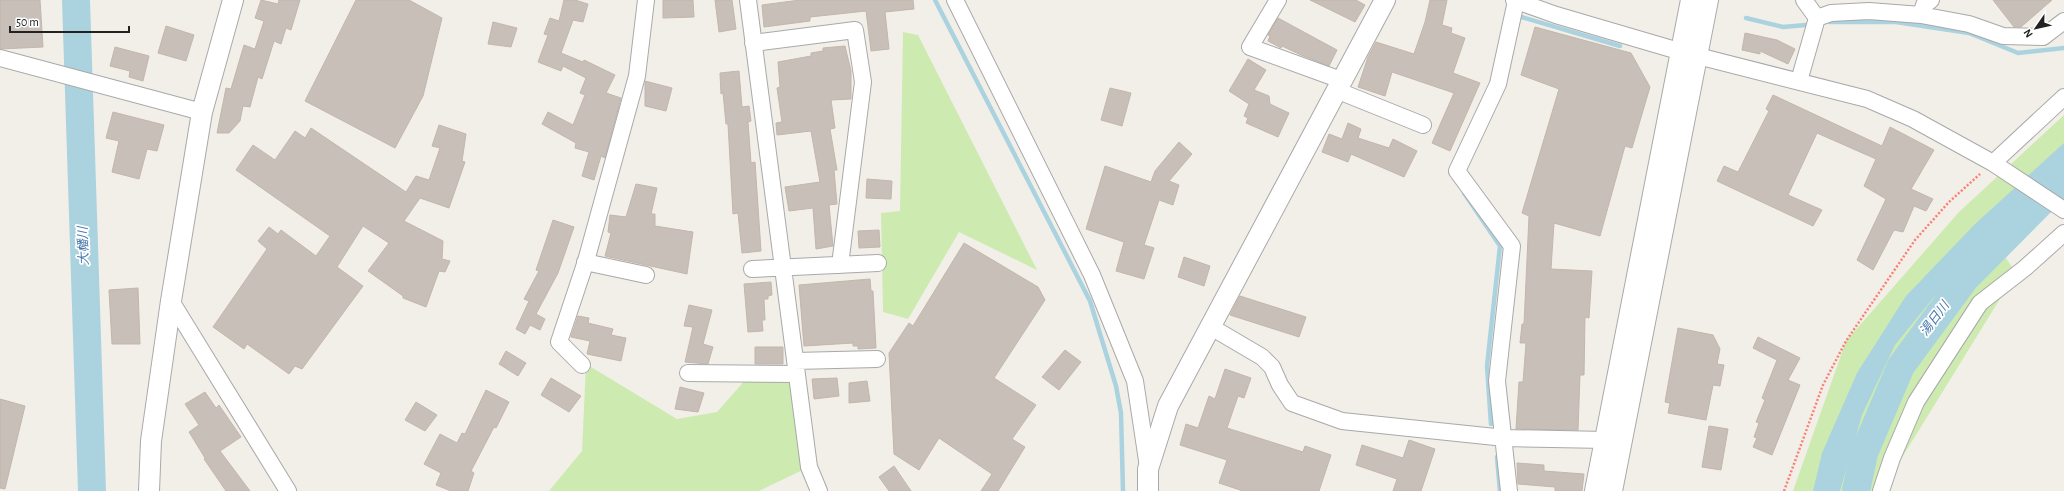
<svg xmlns="http://www.w3.org/2000/svg" width="2064" height="491" viewBox="0 0 2064 491" font-family="'Alegreya Sans','Noto Sans JP',sans-serif">
	<style>
		.grass { fill: #cdebb0 }
		.water { fill: #aad3df }
		.lines { fill: none; stroke-linecap: round; stroke-linejoin: round }
		.stream { stroke: #aad3df; stroke-width: 4.5 }
		.river { stroke: #aad3df; stroke-width: 28 }
		.building { fill: #c7bfb8; stroke: #c4b6ab }
		.minor-casing { stroke: #a9a9a9; stroke-width: 18 }
		.tertiary-casing { stroke: #a9a9a9; stroke-width: 22 }
		.path { stroke: #fa8072; stroke-width: 2.5; stroke-dasharray: 2 2; stroke-linecap: butt }
		.minor { stroke: #fff; stroke-width: 16 }
		.tertiary { stroke: #fff; stroke-width: 20 }
		.labels { text-anchor: middle; dominant-baseline: central; stroke-width: 3.5; stroke-linejoin: round; paint-order: stroke }
		.water-label { font-size: 13px; font-style: italic; fill: #4a7aab; stroke: #fff }
	</style>
	<rect width="100%" height="100%" fill="#f2efe9"/>
	<path class="grass" d="M903,32L918,35L1037,270L959,232L908,319L883,312L881,213L900,211Z
		M2064,115V184L1998,246L2016,273L1898,464L1889,491H1793L1846,341L1959,212Z
		M586,364L677,419L717,412L747,378L789,374L809,467L759,491H549L582,451Z"/>
	<path class="water" d="M2064,143V183L1934,297L1895,345L1862,415L1840,491H1813L1822,453L1857,373L1906,296L1975,224Z"/>
	<g class="lines">
		<path class="stream" d="M935,0L1090,301L1116,386L1121,413L1123,491
			M1518,17V16L1620,46
			M1746,18L1783,27L1806,25
			M1830,22H1896L1969,33L2018,53L2064,48
			M1464,193L1500,246L1487,366L1491,424
			M1497,457L1500,491"/>
		<path class="river" d="M76,0L92,491
			M1856,491L1864,453L1901,366L1965,279L2064,179"/>
	</g>
	<path class="building" d="M0,0H40L43,47L0,49Z
		M261,0L278,4L279,0H300L291,30L286,28L281,44L274,41L262,79L258,77L250,107L243,106L240,121L229,133H217L226,88L231,89L244,45L255,49L264,21L255,18Z
		M356,0H409L442,18L423,96L395,148L305,101Z
		M564,0H575L588,4L583,22L573,20L561,53L583,62L584,60L615,75L606,93L621,98L605,158L601,156L594,180L582,176L589,152L575,148L576,143L542,124L548,112L573,125L585,95L580,93L586,78L563,66L561,71L538,62L548,35L544,34L550,18L559,21Z
		M663,0H693L694,17L663,18Z
		M715,0H732L736,29L719,32Z
		M800,0H913L914,9L885,12L889,49L871,51L866,11L810,17V21L764,27L762,5Z
		M1310,0H1356L1365,5L1355,22Z
		M1430,0H1447L1442,25L1452,28L1451,33L1465,38L1453,73L1480,83L1450,151L1432,143L1454,93L1392,72L1385,96L1358,87L1368,57L1376,42L1414,54L1425,22Z
		M1993,0H2052L2021,27H2014Z
		M1278,18L1337,50L1329,66L1301,55L1282,46L1281,48L1268,41L1270,36L1268,35Z
		M493,22L517,28L511,47L488,44Z
		M166,26L194,35L186,61L158,53Z
		M1535,27L1631,53L1650,87L1632,148L1625,146L1600,236L1554,223L1551,269L1592,271L1589,318L1585,317L1584,375H1580L1578,430L1516,429L1519,382H1523L1526,343H1520L1522,324H1524L1529,216L1522,213L1559,89L1521,75Z
		M1745,33L1777,40L1795,49L1788,64L1760,51V54L1742,50Z
		M845,46L851,71V99L831,100L835,128L830,129L837,170H834L837,204L829,205L833,246L816,249L813,208L789,211L785,187L820,182L811,131L777,135L776,123L782,122L777,88L780,87L778,62L811,56V53L823,51V48Z
		M115,47L149,56L143,81L129,77L130,71L110,66Z
		M1248,59L1266,70L1254,90L1269,96L1270,104L1289,113L1278,137L1246,123L1248,118L1244,116L1249,104L1229,91Z
		M739,71L742,107L749,106L751,121L748,122L751,163L755,162L761,251L742,253L738,213L733,214L728,124H726L723,93L721,94L720,73Z
		M645,81L672,88L666,111L645,106Z
		M1110,88L1131,93L1122,126L1101,120Z
		M1773,95L1882,146L1890,127L1934,150L1911,189L1933,199L1926,211L1914,206L1903,232L1894,230L1873,270L1857,260L1886,199L1864,186L1876,159L1817,133L1788,195L1822,210L1813,226L1717,181L1724,166L1738,172L1769,111L1766,109Z
		M113,112L164,125L157,151L147,149L139,179L112,172L119,141L106,138Z
		M1348,123L1361,129L1358,138L1389,148L1393,139L1417,151L1404,177L1351,154L1348,162L1322,152L1329,134L1342,139Z
		M439,125L466,134L462,161L465,162L449,208L420,198L404,221L443,241L442,259L450,261L445,272L439,271L426,307L403,298V296L368,271L389,243L363,226L337,267L363,286L302,369L295,366L289,374L247,344L244,349L213,327L267,249L258,241L269,227L278,234L281,230L316,256L330,236L236,170L253,145L275,160L295,131L305,138L311,128L406,192L416,176L429,180L440,148L432,146Z
		M1179,142L1192,154L1169,181L1179,185L1173,205L1159,200L1144,245L1154,248L1144,279L1116,271L1124,242L1086,229L1105,166L1151,182L1155,171Z
		M867,179L892,181L891,199L866,198Z
		M636,184L657,188L651,214H655V226L693,232L687,274L605,256L611,233L608,232L610,215L626,217Z
		M553,220L574,227L558,273L536,314L545,319L540,330L530,325L525,334L516,329L529,301L524,299L539,271L536,270Z
		M879,230L880,247L859,248L858,231Z
		M964,243L1038,287L1045,300L994,378L1036,405L1012,439L1025,447L998,491H981L992,474L939,438L919,470L894,454L889,353L909,323L913,326Z
		M1184,257L1210,266L1204,286L1178,277Z
		M870,279L871,291H873L876,348L858,349V346H853V343L804,346L799,285Z
		M771,282L772,295L768,296V299H764L765,320H762L763,331L748,332L744,284Z
		M138,288L140,344H112L109,290Z
		M1240,296L1306,317L1299,337L1230,315Z
		M689,305L712,310L703,344L713,347L708,364L685,362L693,327L684,326Z
		M578,316L589,318L588,323L613,329L611,335L626,338L621,361L587,354L590,341L571,337Z
		M1678,328L1713,335L1720,349L1717,364L1724,365L1720,386L1713,385L1706,420L1668,413L1670,403L1665,402Z
		M1758,337L1800,358L1788,380L1800,385L1772,455L1753,447L1757,438L1754,437L1759,423L1756,422L1765,400L1762,398L1777,360L1753,348Z
		M755,347H783V364H755Z
		M1065,350L1081,362L1059,390L1042,377Z
		M506,351L526,363L518,376L499,364Z
		M1225,369L1251,378L1244,398L1238,396L1227,428L1303,452L1305,446L1331,455L1319,491H1243L1219,483L1227,460L1180,445L1186,424L1198,428L1209,396L1215,399Z
		M551,378L581,396L569,412L541,395Z
		M837,378L839,396L814,399L812,379Z
		M867,381L870,401L849,403V383Z
		M680,387L704,393L698,412L675,409Z
		M486,390L509,402L496,428L494,427L471,471L474,473L468,491H451L436,485L441,473L424,464L440,434L457,443L462,433L465,434Z
		M205,392L216,408L219,405L241,437L220,451L250,491H226L204,459L205,458L189,432L199,425L185,404Z
		M0,399L25,406L5,489L0,488Z
		M416,402L437,415L425,431L405,420Z
		M1709,426L1728,429L1721,470L1702,467Z
		M1409,440L1435,449L1421,491H1393L1397,479L1356,465L1362,445L1403,458Z
		M1517,463L1544,465V471L1584,474L1582,491H1555V487L1518,484Z
		M894,466L911,491H889L879,477Z"/>
	<g class="lines">
		<defs>
			<path id="minor" d="M748,0L809,467L819,491
				M955,0L1092,275L1135,381L1148,467
				M1278,0L1250,47L1341,80
				M1514,0L1556,15L1682,52L1867,99L1913,119L1993,163L2064,210
				M1921,15L1924,5L1931,0
				M1817,18L1831,13L1869,11L1921,15L1969,24L2003,36L2043,37L2064,21
				M753,43L855,30L863,82L840,265
				M0,58L202,112
				M1799,81L1817,18L1804,0
				M1336,90L1423,125
				M1993,163L2064,97
				M585,262L646,275
				M752,269L878,263
				M171,301L288,491
				M1211,327L1262,357L1272,367L1280,385L1292,403L1342,421L1505,438L1606,440
				M795,361L877,359
				M582,365L559,342L586,261L637,76L646,0
				M688,373L797,374
				M1509,491L1497,381L1512,246L1457,171L1498,84L1516,1
				M1881,491L1892,458L1916,402L1980,303L2025,268L2064,233"/>
			<path id="tertiary" d="M149,491L151,441L171,301L202,112L233,0
				M1148,491V469L1168,406L1385,0
				M1595,491L1691,0
				M1612,491L1708,0"/>
		</defs>
		<use href="#minor" class="minor-casing"/>
		<use href="#tertiary" class="tertiary-casing"/>
		<path class="path" d="M1784,491L1823,385L1846,341L1915,240L1949,202L1980,174"/>
		<use href="#minor" class="minor"/>
		<use href="#tertiary" class="tertiary"/>
	</g>
	<g class="labels">
		<g class="water-label">
			<text transform="translate(84 246) rotate(-92)">大幡川</text>
			<text transform="translate(1935 319) rotate(-53)">湯日川</text>
		</g>
	</g>
	<g transform="translate(2036 28) rotate(236)" stroke="#ffffff" stroke-width="3" paint-order="stroke">
	<path d="M0-3L7 15L0 10L-7 15Z" fill="#222222"/>
	<text y="-6" font-size="11" font-weight="bold" text-anchor="middle" fill="#222222">N</text>
	</g>
	<path d="M10 26v6h119v-6" fill="none" stroke="#222222" stroke-width="2"/>
	<text x="16" y="26" font-size="12" fill="#222222" stroke="#ffffff" stroke-width="3" paint-order="stroke">50 m</text>
</svg>
